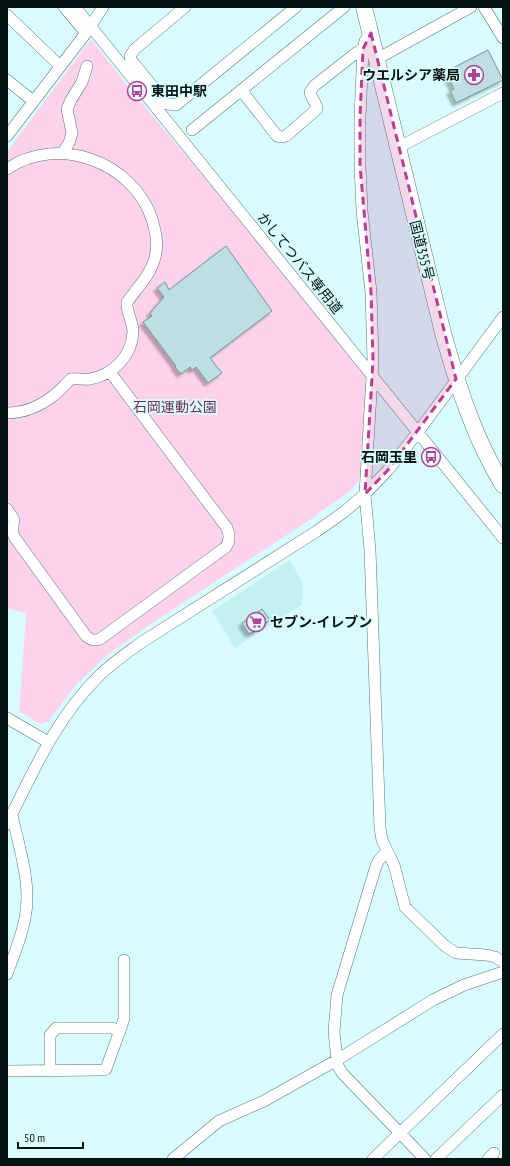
<svg xmlns="http://www.w3.org/2000/svg" width="510" height="1166" viewBox="0 0 510 1166" font-family="'PT Sans Narrow','Noto Sans JP',sans-serif">
	<style>
		.built { fill: #c3f1f2 }
		.green { fill: #fdd2ec }
		.building { fill: #bce0e1; stroke: #749696; filter: url(#shadow) }
		.lines { fill: none; stroke-linecap: round; stroke-linejoin: round }
		.minor-casing { stroke: #557676; stroke-width: 12 }
		.highway-casing { stroke: #557676; stroke-width: 17 }
		.minor { stroke: #fff; stroke-width: 11 }
		.highway { stroke: #fff; stroke-width: 16 }
		.marked { fill: #b83f94; fill-opacity: 0.2; stroke: #b83f94; stroke-width: 3; stroke-dasharray: 8 5; stroke-linejoin: round }
		.labels { text-anchor: middle; dominant-baseline: central; stroke-width: 3.5; stroke-linejoin: round; paint-order: stroke }
		.poi-label { font-size: 14px; font-weight: bold; fill: #051212; stroke: #d9fdfe; text-anchor: end }
		.street-label { font-size: 14px; fill: #051212; stroke: #d9fdfe }
		.park-label { font-size: 14px; fill: #72305d; stroke: #d9fdfe }
	</style>
	<defs>
		<filter id="shadow"><feDropShadow dx="-3.5" dy="3.5" stdDeviation="1" flood-color="#0004"/></filter>
	</defs>
	<rect width="100%" height="100%" fill="#d9fdfe"/>
	<path class="built" d="M290,560L303,584L302,605L235,648L212,611Z"/>
	<path class="green" d="M91,39L125,83L248,229L367,376L361,477L356,484L350,491L308,521L154,622L106,656L74,687L48,722L40,724L19,711L26,613L7,608V152Z"/>
	<path class="building" d="M488,50L503,80L456,103L450,91L454,89L445,72Z
		M226,246L272,311L210,358L222,373L208,383L196,367L192,370L190,367L181,374L175,367L176,366L143,322L152,316L150,313L164,297L157,288L165,282L169,290Z
		M262,609L270,620L253,633L252,632L249,634L242,623Z"/>
	<g class="lines">
		<defs>
			<path id="minor" d="M64,7L86,33
				M75,7L503,538
				M185,7L135,49L130,56L131,60L167,104L176,105L296,7
				M484,7L503,38
				M7,15L60,66
				M371,33L365,41L363,49L360,117V165L362,211L371,292L373,360L365,494L370,550L380,828L382,840L394,865L405,907L445,946L456,953L486,955L495,957L503,962
				M377,59L471,7
				M7,80L33,101
				M241,90L277,136L282,137L286,136L317,109C317,103 311,99 310,92L314,86L356,53L363,49
				M192,130L344,7
				M7,136L86,33L103,7
				M397,148L503,93
				M62,154L69,143L72,133L67,109L71,100L82,82L87,66
				M7,169C58,134 133,162 152,219C155,230 158,241 156,252C154,271 138,287 127,302C126,312 133,321 133,332C132,356 113,375 90,379C84,380 77,378 71,379C65,384 60,391 53,396C40,406 23,413 7,413
				M7,509L14,520L12,532L15,538L86,636C91,640 94,641 100,639L226,547C230,541 230,535 227,528L110,372
				M7,718L48,742
				M7,824C33,772 56,718 99,676C112,663 127,653 142,642L317,531L344,512L365,494L388,470L418,432L503,317
				M387,851L379,860L376,866L337,995L334,1032L337,1060L338,1066L342,1073L425,1159
				M7,974C13,957 22,936 25,918C32,884 19,848 12,815
				M7,1071L104,1070L106,1069L124,1019V960
				M50,1071V1035L56,1028H112L120,1032
				M173,1159L219,1121L264,1101L337,1060L433,1000L464,985L503,972
				M373,1159L503,1034
				M436,1159L503,1095
				M488,1159L494,1153"/>
			<path id="highway" d="M364,7L443,333C458,386 474,438 503,485"/>
		</defs>
		<use href="#minor" class="minor-casing"/>
		<use href="#highway" class="highway-casing"/>
		<use href="#minor" class="minor"/>
		<use href="#highway" class="highway"/>
	</g>
	<path class="marked" d="M371,33L456,379L388,470L365,494L373,360L371,292L360,165V117L363,49Z"/>
	<defs>
		<symbol id="pharmacy-ring" viewBox="-11 -11 22 22"><circle r="9.5" fill="#d9fdfe" stroke="#b83f94" stroke-width="1.5"/><path d="M-2-6h4v4h4v4h-4v4h-4v-4h-4v-4h4Z" fill="#b83f94"/></symbol>
		<symbol id="bus-ring" viewBox="-11 -11 22 22"><circle r="9.5" fill="#d9fdfe" stroke="#b83f94" stroke-width="1.5"/><path d="M-5-6H5V4H4V6H2V4H-2V6H-4V4H-5ZM-3.5-4V0h7V-4ZM-3.5 1.2v1.5H-2V1.2ZM2 1.2v1.5H3.5V1.2Z" fill="#b83f94"/></symbol>
		<symbol id="supermarket-ring" viewBox="-11 -11 22 22"><circle r="9.5" fill="#d9fdfe" stroke="#b83f94" stroke-width="1.5"/><path d="M-6-5.5h2.5l.6 2H6L4.5 2H-2.5L-4.4-4H-6ZM-1.5 3.2a1.3 1.3 0 1 0 .1 0ZM3 3.2a1.3 1.3 0 1 0 .1 0Z" fill="#b83f94"/></symbol>
	</defs>
	<g fill-rule="evenodd">
		<use href="#pharmacy-ring" x="463" y="64" width="22" height="22"/>
		<use href="#bus-ring" x="126" y="80" width="22" height="22"/>
		<use href="#bus-ring" x="420" y="446" width="22" height="22"/>
		<use href="#supermarket-ring" x="245" y="611" width="22" height="22"/>
	</g>
	<g class="labels">
		<g class="poi-label">
			<text x="460" y="75">ウエルシア薬局</text>
			<text x="151" y="91" text-anchor="start">東田中駅</text>
			<text x="417" y="457">石岡玉里</text>
			<text x="270" y="622" text-anchor="start">セブン-イレブン</text>
		</g>
		<g class="street-label">
			<text transform="translate(422 250) rotate(76)">国道355号</text>
			<text transform="translate(300 263) rotate(51)">かしてつバス専用道</text>
		</g>
		<g class="park-label">
			<text x="175" y="407">石岡運動公園</text>
		</g>
	</g>
	<rect width="510" height="1166" fill="none" stroke="#051212" stroke-width="16"/>
	<path d="M18 1142v6h65v-6" fill="none" stroke="#051212" stroke-width="2"/>
	<text x="24" y="1142" font-size="12" fill="#051212" stroke="#d9fdfe" stroke-width="3" paint-order="stroke">50 m</text>
</svg>
